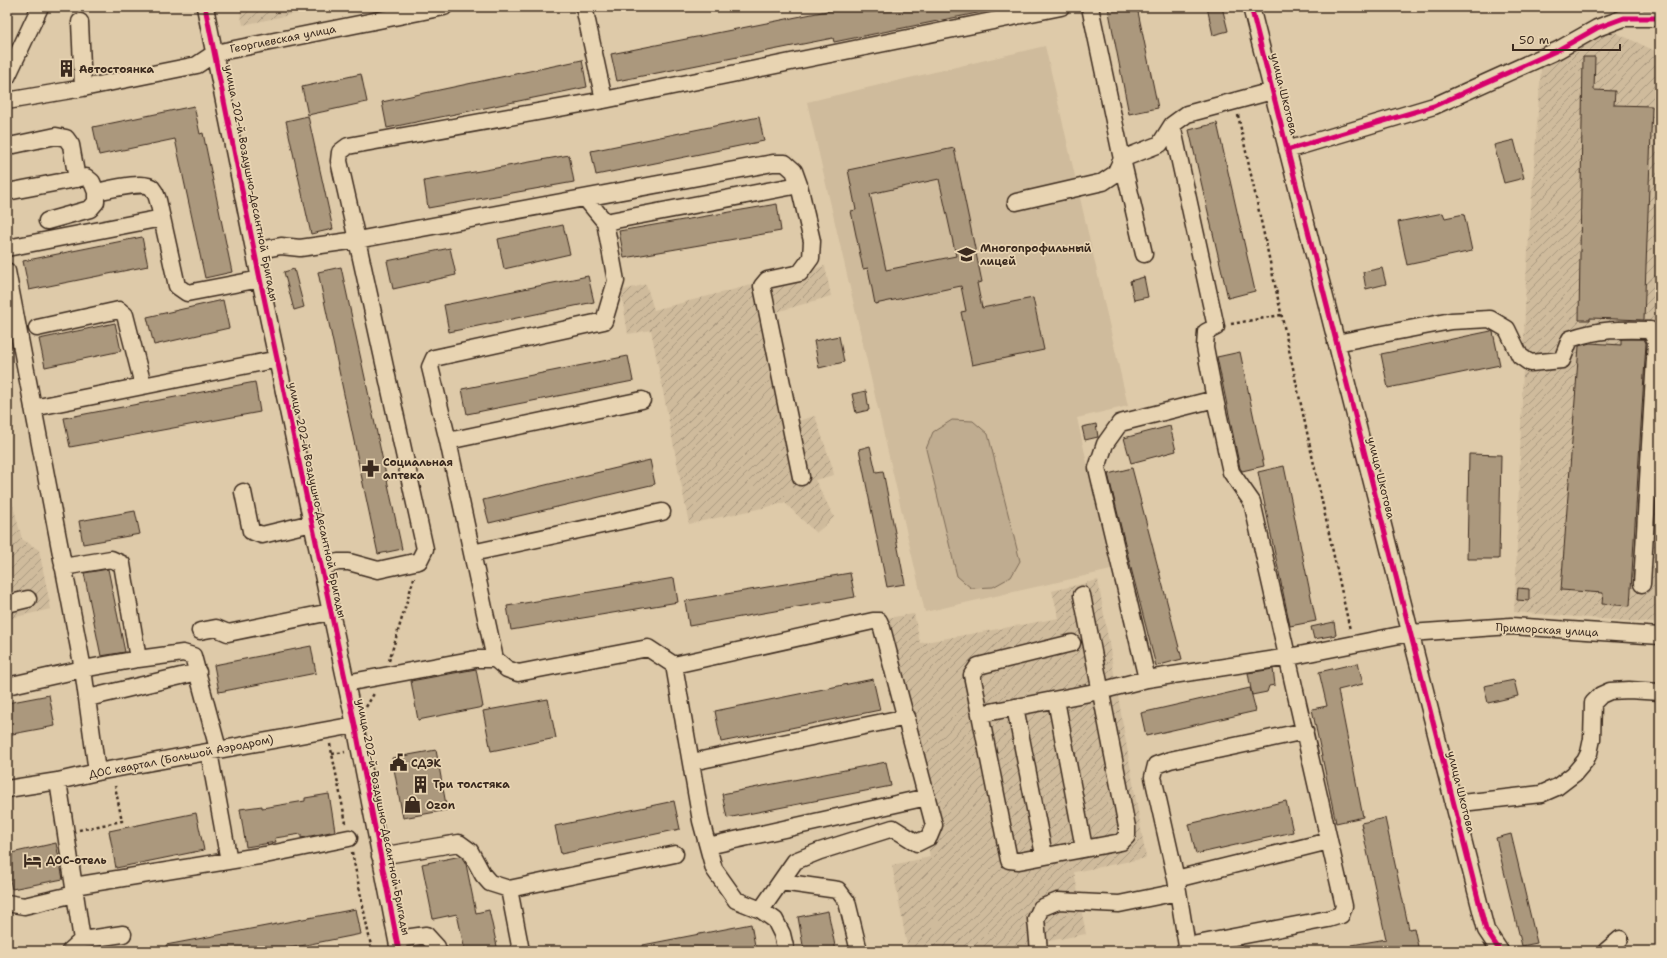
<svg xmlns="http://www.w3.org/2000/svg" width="1667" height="958" viewBox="0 0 1667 958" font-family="'Shantell Sans',sans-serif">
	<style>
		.built { fill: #cfbb9c }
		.industrial { fill: url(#industrial-furrows) }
		.grass { fill: #bfac90; stroke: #7d6b57 }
		.building { fill: #ab987d; stroke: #3b2a1e; fill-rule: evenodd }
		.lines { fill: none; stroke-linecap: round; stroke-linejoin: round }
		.minor-casing { stroke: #3b2a1e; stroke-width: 19 }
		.path { stroke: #3b2a1e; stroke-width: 2.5; stroke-dasharray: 3 3; stroke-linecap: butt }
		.minor { stroke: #e8d4b2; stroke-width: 16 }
		.cycleway-casing { stroke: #e8d4b2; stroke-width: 8 }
		.cycleway { stroke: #d6006c; stroke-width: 5 }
		.labels { text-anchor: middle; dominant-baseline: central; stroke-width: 3.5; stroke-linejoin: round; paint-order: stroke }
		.street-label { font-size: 11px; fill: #3b2a1e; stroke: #e8d4b2 }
		.poi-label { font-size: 11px; font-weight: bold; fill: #3b2a1e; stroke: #e8d4b2; text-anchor: start }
	</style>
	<defs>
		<pattern id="industrial-furrows" width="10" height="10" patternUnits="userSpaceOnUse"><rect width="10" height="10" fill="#cfbb9c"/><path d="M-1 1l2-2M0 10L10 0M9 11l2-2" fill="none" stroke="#a9987f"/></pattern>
	</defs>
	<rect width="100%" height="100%" fill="#decaa9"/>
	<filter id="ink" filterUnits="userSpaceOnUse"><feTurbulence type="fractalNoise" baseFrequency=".025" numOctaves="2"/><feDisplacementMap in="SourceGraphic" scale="8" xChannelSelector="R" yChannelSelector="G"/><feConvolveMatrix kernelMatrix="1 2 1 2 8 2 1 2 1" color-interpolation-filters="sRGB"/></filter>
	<g filter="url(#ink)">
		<path class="built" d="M1045,46L1128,406L1077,418L1111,570L925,612L807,102Z"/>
		<path class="industrial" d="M239,7H326L243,25Z
			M1612,31L1660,53V542L1654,623L1514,612L1516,574L1526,280L1541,68Z
			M825,266L831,296L773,313L794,422L815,416L832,466L834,475L815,480L834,517L816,533L785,503L689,524L651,330L628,334L621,291L646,284L654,310Z
			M7,487H8L22,539L39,550L51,609L7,619Z
			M1098,580L1146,858L1074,872L1086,934L995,951H908L892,865L930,857L886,618L914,614L920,643L1059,618L1052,591Z"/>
		<path class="grass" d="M952,420L973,421L988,434L1020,561L1011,577L993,587L971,588L957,576L926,449L933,432Z"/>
		<path class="building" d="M847,7H982V12L834,42L833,38L617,81L611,54Z
			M1108,7H1137L1158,108L1129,114Z
			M1207,7H1222L1228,31L1213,35Z
			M1583,57H1595L1594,90L1615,91L1614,105L1652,106L1644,320L1590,318V320H1579Z
			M582,60L587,87L387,128L382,102Z
			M361,74L367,102L308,115L302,87Z
			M194,106L200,134L203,133L232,272L205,278L175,139L99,155L93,127Z
			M308,116L333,229L311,234L286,121Z
			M759,117L764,141L596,175L591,151Z
			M1217,123L1255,291L1228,298L1189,130Z
			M1514,140L1524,178L1504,183L1494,145Z
			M954,148L982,282L977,283L982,308L1033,298L1044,350L972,365L961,312L966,311L961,286L875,304L868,268L863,269L851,211L856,210L848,170ZM939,179L956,256L886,270L870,194Z
			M569,155L574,182L428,208L424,181Z
			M777,204L781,231L624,258L619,231Z
			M1443,213L1445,218L1464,214L1472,251L1407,265L1398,222Z
			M563,225L570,254L504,269L498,239Z
			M142,237L148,266L29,290L23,261Z
			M450,248L456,275L393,289L387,261Z
			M341,267L402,549L378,554L318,272Z
			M1382,268L1386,284L1366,289L1363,272Z
			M294,269L304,307L294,310L284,272Z
			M588,276L594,302L449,332L444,305Z
			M1144,277L1148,297L1134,300L1130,281Z
			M223,300L229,328L154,345L147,317Z
			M115,323L121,351L45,367L39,339Z
			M1491,331L1493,332L1500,365L1388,388L1381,354Z
			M839,336L844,362L819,368L814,341Z
			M1621,339H1644L1646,343L1630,606L1602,604L1603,593L1561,590L1579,346L1590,343L1621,345Z
			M1240,352L1264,466L1242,471L1240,468L1217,357Z
			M628,356L633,381L467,414L462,389Z
			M255,382L260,412L70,447L64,418Z
			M866,391L869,410L856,413L852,394Z
			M1096,424L1098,437L1085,440L1082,427Z
			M1170,426L1176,451L1131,463L1124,438Z
			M870,446L876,472L883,471L905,584L887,587L859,449Z
			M1469,454L1501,455L1499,559H1467Z
			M650,460L655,484L489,523L483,500Z
			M1284,466L1316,621L1290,626L1258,472Z
			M1132,468L1182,659L1156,666L1131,568L1108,474Z
			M135,511L140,534L83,544L79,521Z
			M108,569L125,652L101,656L84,573Z
			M850,573L855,597L689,626L685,601Z
			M674,578L678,602L511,630L507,606Z
			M1518,588L1529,589V601L1517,600Z
			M1334,622L1336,635L1314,639L1311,627Z
			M311,646L316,673L219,692L214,665Z
			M1358,663L1363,684L1338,690L1363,817L1336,823L1312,709L1327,706L1319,672Z
			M476,669L483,707L418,720L411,681Z
			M1273,669L1275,685L1269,686L1267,692L1252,695L1248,673Z
			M873,679L880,710L721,742L715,711Z
			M1514,680L1518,696L1488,703L1484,686Z
			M1250,688L1256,711L1146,736L1141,713Z
			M49,695L55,726L7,735V703Z
			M548,699L556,738L491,751L483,711Z
			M436,750L447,810L403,818L392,758Z
			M886,762L891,786L727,818L722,794Z
			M329,794L335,831L301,838V834L275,838L276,842L246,847L240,809L262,806V808L305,801V798Z
			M674,801L680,829L561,854L555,826Z
			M1286,801L1293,832L1196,854L1189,824Z
			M196,813L204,850L116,868L109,831Z
			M1385,818L1409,929L1414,928L1419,951H1353L1352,945L1386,939L1361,823Z
			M1511,834L1537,943L1522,946L1496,838Z
			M56,843L63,879L12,889L7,867V854Z
			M461,856L466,864L476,913L489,910L498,951H465L457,914L433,919L422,864Z
			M356,909L361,934L275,951H167L166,945Z
			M828,911L836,951H804L798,917Z
			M751,924L756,951H643V945Z"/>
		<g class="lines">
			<defs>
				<path id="minor" d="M205,7L260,279L355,725L399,951
					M584,7L604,100L348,146L340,152L339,161L357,240L773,163H785L794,171L799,185
					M1090,7L1122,159L1160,144L1172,125L1187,114L1272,91
					M1251,7L1486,930L1500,951
					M80,22L83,88
					M7,77L40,7
					M604,100L1061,7
					M7,101L83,88L197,65L215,53L444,7
					M1172,125L1216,327L1206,332L1205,347L1215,399L1231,472L1252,502L1344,906L1341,915L1328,919L1187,946L1176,879L1153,777L1156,765L1170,760L1305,731
					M14,145L56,136L66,138L71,145L77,179
					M1287,150L1434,106L1558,50L1597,28L1624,18H1660
					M7,192L86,177L92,182L96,192C107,190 145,180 152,188C159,196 159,208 162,218
					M586,199L605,222
					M1016,202L1103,182L1115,174L1122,159L1144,254
					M47,221L90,209L96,202V192
					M7,248L162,218L177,286L187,293L260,279
					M255,251L281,246L300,248L357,240L425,549L419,561L378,570L349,562H338L321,567
					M7,271L83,669L97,772
					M37,328L119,310L125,315L143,385
					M1336,343L1451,321L1490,319L1507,329L1520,356L1530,363L1562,360L1570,339C1598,329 1621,329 1650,330L1656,341L1642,584
					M33,408L278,359
					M448,441L642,400
					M243,492L251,531L262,535L312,523
					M472,553L448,441L430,367L434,358L604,321L616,281L605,222L799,185L812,241L811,258L800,273L767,280L762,286L801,477
					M63,567L111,559L122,564L138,659L183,653L193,656L218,749
					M7,604L28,599
					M200,631L216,628L228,633L330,612
					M1072,643L978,666L972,675L980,714L1100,691L1147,679L1289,657L1410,633L1511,626L1660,636
					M495,659L472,553L662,512
					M674,665L873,621H879L882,628L934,825L929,837L917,843L893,828L820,851L795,861L761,910
					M1147,679L1097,468L1105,444L1120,423L1215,399
					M346,683L476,659H495L507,669L518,673L648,648L674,665L701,821L714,869L736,900L761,910L775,920L782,934L786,951
					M7,686L83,669L138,659
					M88,698L198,672
					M1056,700L1084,848
					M1015,707L1044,855
					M980,714L1009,860L1019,861L1121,842L1127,836V827L1082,595
					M209,752L229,861
					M692,762L907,717
					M58,781L82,940L70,951
					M7,789L58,781L97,772L355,725
					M1453,804L1541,794L1557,787L1574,774L1585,761L1589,753L1592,739L1593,703L1601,695L1610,691L1629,690L1660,692
					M708,846L927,797
					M380,856L459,843L470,851L483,875L490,883L509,889L521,951
					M1176,879L1329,841
					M781,882L838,890L847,902L859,951
					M74,886L265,855L349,838
					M509,889L675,854
					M7,903L24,906L75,894
					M397,939L426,935L437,947L438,951
					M82,940L123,934
					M1039,951L1036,919L1041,908L1058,901L1119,904L1178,892
					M1606,951L1620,939"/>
			</defs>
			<use href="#minor" class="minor-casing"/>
			<path class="path" d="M1238,115L1350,630
				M1231,324L1281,315
				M389,661L414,578
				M366,707L375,692
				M330,744L346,823
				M332,754L345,752
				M79,830L122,821L115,786
				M352,852L372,951"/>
			<use href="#minor" class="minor"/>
			<defs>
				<path id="cycleway" d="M205,7L260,279L355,725L399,951
					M1251,7L1486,930L1500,951
					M1287,150L1434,106L1558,50L1597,28L1624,18H1660"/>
			</defs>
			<use href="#cycleway" class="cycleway-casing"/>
			<use href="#cycleway" class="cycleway"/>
		</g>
	</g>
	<defs>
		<symbol id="building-bare" viewBox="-9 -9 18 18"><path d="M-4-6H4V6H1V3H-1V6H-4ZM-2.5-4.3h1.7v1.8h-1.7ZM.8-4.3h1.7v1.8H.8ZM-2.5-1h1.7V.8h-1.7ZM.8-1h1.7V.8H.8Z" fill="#3b2a1e" stroke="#e8d4b2" stroke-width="2.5" paint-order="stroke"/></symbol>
		<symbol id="school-bare" viewBox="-9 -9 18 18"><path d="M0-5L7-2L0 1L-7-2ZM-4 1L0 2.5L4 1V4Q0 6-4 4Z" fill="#3b2a1e" stroke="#e8d4b2" stroke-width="2.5" paint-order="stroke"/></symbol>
		<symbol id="pharmacy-bare" viewBox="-9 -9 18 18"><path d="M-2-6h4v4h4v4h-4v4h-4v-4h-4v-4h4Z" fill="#3b2a1e" stroke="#e8d4b2" stroke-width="2.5" paint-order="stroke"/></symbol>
		<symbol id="civic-bare" viewBox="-9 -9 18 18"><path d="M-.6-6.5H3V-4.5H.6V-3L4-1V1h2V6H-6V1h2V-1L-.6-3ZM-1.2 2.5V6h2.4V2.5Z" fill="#3b2a1e" stroke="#e8d4b2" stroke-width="2.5" paint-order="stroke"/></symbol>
		<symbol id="shop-bare" viewBox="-9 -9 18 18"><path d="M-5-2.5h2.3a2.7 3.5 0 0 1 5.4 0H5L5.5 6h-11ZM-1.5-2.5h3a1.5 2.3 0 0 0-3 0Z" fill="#3b2a1e" stroke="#e8d4b2" stroke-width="2.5" paint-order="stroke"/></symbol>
		<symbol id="hotel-bare" viewBox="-9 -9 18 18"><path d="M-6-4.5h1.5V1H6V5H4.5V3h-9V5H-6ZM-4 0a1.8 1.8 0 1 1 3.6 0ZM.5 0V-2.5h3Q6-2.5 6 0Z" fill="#3b2a1e" stroke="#e8d4b2" stroke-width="2.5" paint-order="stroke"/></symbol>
	</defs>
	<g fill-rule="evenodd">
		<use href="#building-bare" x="54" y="56" width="25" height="25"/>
		<use href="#school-bare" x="954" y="242" width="25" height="25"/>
		<use href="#pharmacy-bare" x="358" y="456" width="25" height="25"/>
		<use href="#civic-bare" x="386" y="750" width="25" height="25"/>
		<use href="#building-bare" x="408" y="772" width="25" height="25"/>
		<use href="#shop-bare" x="400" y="792" width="25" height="25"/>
		<use href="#hotel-bare" x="20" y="848" width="25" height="25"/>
	</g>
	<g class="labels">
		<g class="street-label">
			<text transform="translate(283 39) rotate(-11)">Георгиевская улица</text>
			<text transform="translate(1284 94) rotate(76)">улица Шкотова</text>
			<text transform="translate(251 183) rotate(79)">улица 202-й Воздушно-Десантной Бригады</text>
			<text transform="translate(1381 478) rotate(76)">улица Шкотова</text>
			<text transform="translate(317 500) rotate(78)">улица 202-й Воздушно-Десантной Бригады</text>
			<text transform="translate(1547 630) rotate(3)">Приморская улица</text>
			<text transform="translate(181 757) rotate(-11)">ДОС квартал (Большой Аэродром)</text>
			<text transform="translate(1461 792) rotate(76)">улица Шкотова</text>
			<text transform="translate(383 817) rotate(79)">улица 202-й Воздушно-Десантной Бригады</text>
		</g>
		<g class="poi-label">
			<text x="79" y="69">Автостоянка</text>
			<text x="980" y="248">Многопрофильный<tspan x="980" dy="13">лицей</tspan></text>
			<text x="383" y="462">Социальная<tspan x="383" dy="13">аптека</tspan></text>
			<text x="411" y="763">СДЭК</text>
			<text x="433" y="784">Три толстяка</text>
			<text x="426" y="805">Ozon</text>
			<text x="46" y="860">ДОС-отель</text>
		</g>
	</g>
	<rect width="1667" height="958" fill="none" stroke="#e8d4b2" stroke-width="24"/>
	<rect x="12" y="12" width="1643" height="934" fill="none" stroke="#3b2a1e" stroke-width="1.5" filter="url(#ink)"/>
	<path d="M1513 44v6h107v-6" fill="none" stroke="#3b2a1e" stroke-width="2"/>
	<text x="1519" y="44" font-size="12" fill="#3b2a1e" stroke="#e8d4b2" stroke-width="3" paint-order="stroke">50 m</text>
</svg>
